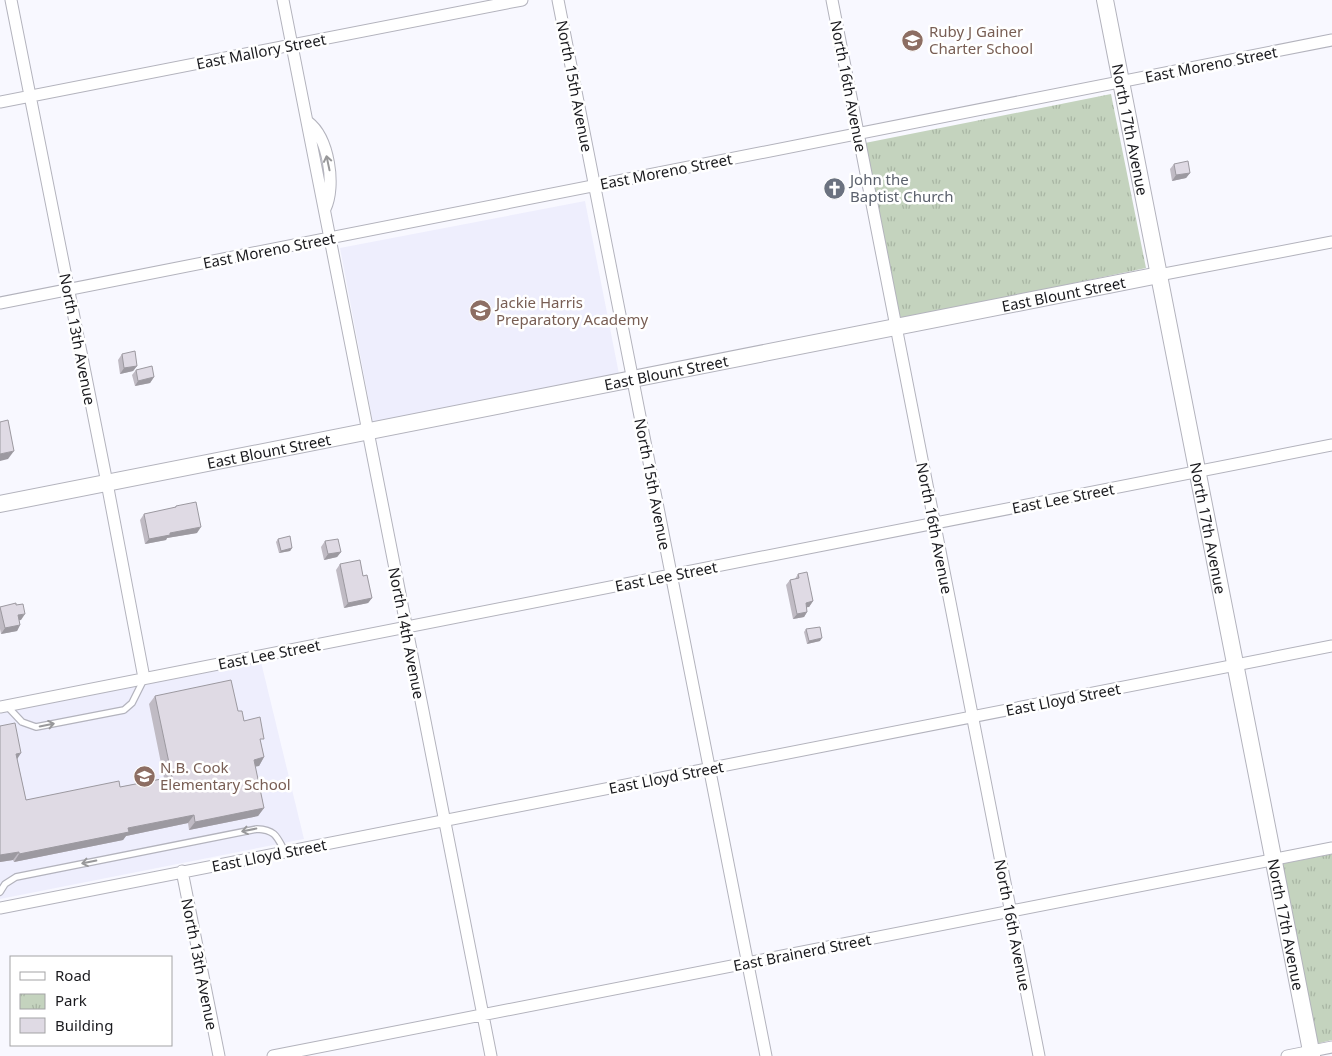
<svg xmlns="http://www.w3.org/2000/svg" width="1332" height="1056" viewBox="0 0 1332 1056" font-family="'Noto Sans',sans-serif">
	<style>
		.built { fill: #eeeefd }
		.park { fill: url(#park-tufts) }
		.lines { fill: none; stroke-linecap: round; stroke-linejoin: round }
		.lane-casing { stroke: #b3b3bd; stroke-width: 8 }
		.street-casing { stroke: #b3b3bd; stroke-width: 13 }
		.secondary-casing { stroke: #b3b3bd; stroke-width: 18 }
		.lane { stroke: #fff; stroke-width: 5.5 }
		.street { stroke: #fff; stroke-width: 11 }
		.secondary { stroke: #fff; stroke-width: 16 }
		.wall { fill: #c0bbc4 }
		.shaded-wall { fill: #9c99a0 }
		.building { fill: #dfdae4; stroke: #9c99a0 }
		.oneway { stroke: #98989a }
		.labels { text-anchor: middle; dominant-baseline: central; stroke-width: 5; stroke-linejoin: round; paint-order: stroke }
		.education-label { font-size: 15px; fill: #785e54; stroke: #fff; text-anchor: start }
		.street-label { font-size: 15px; fill: #1a1a1e; stroke: #fff }
		.worship-label { font-size: 15px; fill: #5b616d; stroke: #fff; text-anchor: start }
	</style>
	<defs>
		<pattern id="park-tufts" width="24" height="20" patternUnits="userSpaceOnUse" patternTransform="scale(1.25)"><rect width="24" height="20" fill="#c4d3be"/><path d="M3 7l-1-3M5 7V3M7 7l1-3M15 17l-1-3M17 17v-4M19 17l1-3" fill="none" stroke="#a8b5a3"/></pattern>
	</defs>
	<rect width="100%" height="100%" fill="#f8f8ff"/>
	<path class="built" d="M585,201L619,374L373,423L340,248Z
		M261,662L304,839L0,899V713Z"/>
	<path class="park" d="M1111,94L1146,268L898,320L865,143Z
		M1332,854V1040L1316,1044L1281,864Z"/>
	<g class="lines">
		<defs>
			<path id="lane" d="M6,705L22,722L36,727L124,710L132,703L144,679
				M0,892L5,884L16,877L257,829C276,830 277,837 285,852"/>
			<path id="street" d="M11,0L107,483L144,678
				M283,0L491,1056
				M558,0L766,1056
				M832,0L1039,1056
				M0,102L522,0
				M308,122C329,138 336,186 325,209
				M1159,275L1332,242
				M0,303L1332,40
				M0,707L1332,445
				M182,871L219,1056
				M0,908L1332,646
				M273,1056L1332,848
				M1287,1056L1332,1047"/>
			<g id="secondary">
				<path id="s1" d="M1105,0L1312,1056"/>
				<path id="s2" d="M0,504L1159,275"/>
			</g>
		</defs>
		<use href="#lane" class="lane-casing"/>
		<use href="#street" class="street-casing"/>
		<use href="#secondary" class="secondary-casing"/>
		<use href="#lane" class="lane"/>
		<use href="#street" class="street"/>
		<use href="#secondary" class="secondary"/>
	</g>
	<path class="wall" d="M1174,164L1190,173L1186,178L1172,181L1170,169Z
		M122,354L137,366L133,371L120,374L118,360Z
		M136,370L154,377L150,383L135,386L132,375Z
		M176,506L197,533L167,538L166,540L145,544L140,520L144,514L174,508Z
		M278,539L292,548L290,551L279,553L276,542Z
		M325,541L341,552L337,557L324,560L321,547Z
		M340,564L363,576L372,598L368,603L344,608L336,570Z
		M798,574L813,601L809,607H807V612L804,617L793,619L786,585L790,580L795,579Z
		M16,605L21,620H19L20,625L17,631L1,634L0,629V607Z
		M806,629L820,641L807,644L804,632Z
		M155,696L238,711L244,721L261,743L264,757L259,766H255L264,808L258,816L189,830L188,823L126,836L123,840L14,862L13,860L0,862V726L17,758L26,800L120,787L164,778L149,704Z"/>
	<path class="shaded-wall" d="M1190,173L1186,178L1172,181L1176,175Z
		M137,366L133,371L120,374L124,368Z
		M154,377L150,383L135,386L138,381Z
		M14,451L8,459L0,461V454Z
		M201,527L197,533L167,538L166,540L145,544L149,539L170,533Z
		M292,548L290,551L279,553L281,551Z
		M341,552L337,557L324,560L328,554Z
		M372,598L368,603L344,608L348,603Z
		M813,601L809,607L802,608L806,603Z
		M807,612L804,617L793,619L797,614Z
		M25,614L21,620L15,621L18,615Z
		M20,625L17,631L1,634L5,628Z
		M822,638L820,641L807,644L809,641Z
		M21,753L16,761V754Z
		M264,757L259,766L248,768L254,760Z
		M264,808L258,816L189,830L195,822Z
		M194,815L188,823L126,836L123,840L14,862L19,854L128,828Z
		M19,852L13,860L0,862V855Z"/>
	<path class="building" d="M1188,161L1190,173L1176,175L1174,164Z
		M135,351L137,366L124,368L122,354Z
		M152,366L154,377L138,381L136,370Z
		M8,420L14,451L0,454V422Z
		M196,502L201,527L170,533V535L149,539L144,514L176,507V506Z
		M290,536L292,548L281,551L278,539Z
		M338,539L341,552L328,554L325,541Z
		M360,560L363,576L367,575L372,598L348,603L340,564Z
		M807,572L813,601L806,603L807,612L797,614L790,580L799,578L798,574Z
		M16,603V605L23,604L25,614L18,615L20,625L5,628L0,607Z
		M820,627L822,638L809,641L806,629Z
		M231,680L238,711H242L244,721L260,717L264,739H260L264,757L254,760L264,808L195,822L194,815L128,828L129,832L19,854V852L0,855V726L15,723L21,753L16,754L26,800L119,781L120,787L172,777L155,696Z"/>
	<defs><path id="oneway-shaft" d="M-6 0H5M1.5-3L5.5 0L1.5 3" fill="none" stroke-width="1.6" stroke-linecap="round" stroke-linejoin="round" transform="scale(1.25)"/></defs>
	<g class="oneway">
		<use href="#oneway-shaft" transform="translate(328 163) rotate(-102)"/>
		<use href="#oneway-shaft" transform="translate(47 725) rotate(-11)"/>
		<use href="#oneway-shaft" transform="translate(249 830) rotate(169)"/>
		<use href="#oneway-shaft" transform="translate(89 862) rotate(169)"/>
	</g>
	<defs>
		<symbol id="school-disc" viewBox="-11 -11 22 22"><circle r="9.5" fill="#8d6e63" stroke="#fff"/><path d="M0-5L7-2L0 1L-7-2ZM-4 1L0 2.5L4 1V4Q0 6-4 4Z" fill="#fff"/></symbol>
		<symbol id="church-disc" viewBox="-11 -11 22 22"><circle r="9.5" fill="#6b7280" stroke="#fff"/><path d="M-1.2-6h2.4v3.5h3.3v2.4h-3.3V6h-2.4V-.1h-3.3v-2.4h3.3Z" fill="#fff"/></symbol>
	</defs>
	<g fill-rule="evenodd">
		<use href="#school-disc" x="900" y="28" width="25" height="25"/>
		<use href="#church-disc" x="822" y="176" width="25" height="25"/>
		<use href="#school-disc" x="468" y="298" width="25" height="25"/>
		<use href="#school-disc" x="132" y="764" width="25" height="25"/>
	</g>
	<g class="labels">
		<g class="education-label">
			<text x="929" y="31">Ruby J Gainer<tspan x="929" dy="17">Charter School</tspan></text>
			<text x="496" y="302">Jackie Harris<tspan x="496" dy="17">Preparatory Academy</tspan></text>
			<text x="160" y="767">N.B. Cook<tspan x="160" dy="17">Elementary School</tspan></text>
		</g>
		<g class="street-label">
			<text transform="translate(261 51) rotate(-11)">East Mallory Street</text>
			<text transform="translate(1211 64) rotate(-11)">East Moreno Street</text>
			<text transform="translate(575 86) rotate(79)">North 15th Avenue</text>
			<text transform="translate(849 86) rotate(79)">North 16th Avenue</text>
			<text stroke="none"><textPath href="#s1" startOffset="132">North 17th Avenue</textPath></text>
			<text transform="translate(666 171) rotate(-11)">East Moreno Street</text>
			<text transform="translate(269 250) rotate(-11)">East Moreno Street</text>
			<text stroke="none"><textPath href="#s2" startOffset="1084">East Blount Street</textPath></text>
			<text transform="translate(78 339) rotate(79)">North 13th Avenue</text>
			<text stroke="none"><textPath href="#s2" startOffset="679">East Blount Street</textPath></text>
			<text stroke="none"><textPath href="#s2" startOffset="274">East Blount Street</textPath></text>
			<text transform="translate(653 484) rotate(79)">North 15th Avenue</text>
			<text transform="translate(1063 498) rotate(-11)">East Lee Street</text>
			<text transform="translate(935 528) rotate(79)">North 16th Avenue</text>
			<text stroke="none"><textPath href="#s1" startOffset="538">North 17th Avenue</textPath></text>
			<text transform="translate(666 576) rotate(-11)">East Lee Street</text>
			<text transform="translate(407 633) rotate(79)">North 14th Avenue</text>
			<text transform="translate(269 654) rotate(-11)">East Lee Street</text>
			<text transform="translate(1063 699) rotate(-11)">East Lloyd Street</text>
			<text transform="translate(666 777) rotate(-11)">East Lloyd Street</text>
			<text transform="translate(269 855) rotate(-11)">East Lloyd Street</text>
			<text transform="translate(1013 925) rotate(79)">North 16th Avenue</text>
			<text stroke="none"><textPath href="#s1" startOffset="942">North 17th Avenue</textPath></text>
			<text transform="translate(802 952) rotate(-11)">East Brainerd Street</text>
			<text transform="translate(200 964) rotate(79)">North 13th Avenue</text>
		</g>
		<g class="worship-label">
			<text x="850" y="179">John the<tspan x="850" dy="17">Baptist Church</tspan></text>
		</g>
	</g>
	<rect x="10" y="956" width="162" height="90" fill="#ffffff" stroke="#a3a3a5"/>
	<rect x="20" y="972" width="25" height="8" fill="#ffffff" stroke="#a3a3a5"/>
	<text x="55" y="981" font-size="15" fill="#1a1a1e">Road</text>
	<rect x="20" y="994" width="25" height="15" fill="url(#park-tufts)" stroke="#a3a3a5"/>
	<text x="55" y="1006" font-size="15" fill="#1a1a1e">Park</text>
	<rect x="20" y="1018" width="25" height="15" fill="#dfdae4" stroke="#a3a3a5"/>
	<text x="55" y="1031" font-size="15" fill="#1a1a1e">Building</text>
</svg>
